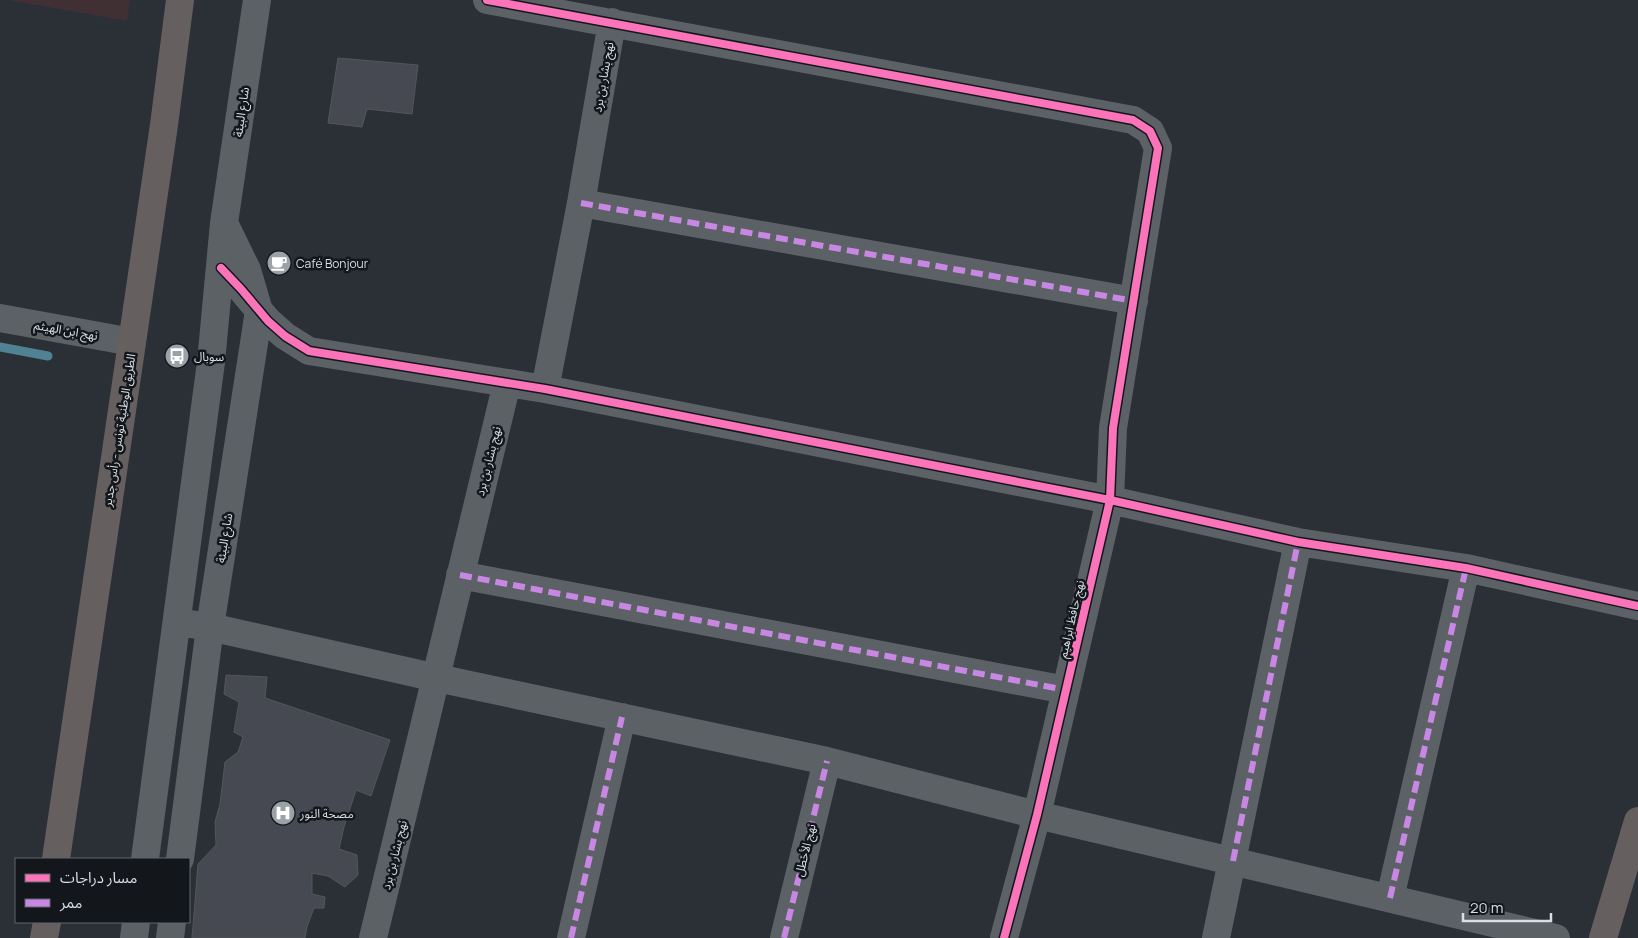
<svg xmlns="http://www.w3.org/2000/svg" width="1638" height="938" viewBox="0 0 1638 938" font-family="Manrope,'Noto Sans Arabic',sans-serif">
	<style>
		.industrial { fill: #413033 }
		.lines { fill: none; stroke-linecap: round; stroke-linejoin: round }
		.stream { stroke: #508293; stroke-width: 9 }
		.building { fill: #464852; stroke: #54565b }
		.minor { stroke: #5b6165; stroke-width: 28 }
		.major { stroke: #655f60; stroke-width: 28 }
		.quiet { stroke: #c787e3; stroke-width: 6; stroke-dasharray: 12 6; stroke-linecap: butt }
		.cycleway-casing { stroke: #13171c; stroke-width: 11 }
		.cycleway { stroke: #fb73b8; stroke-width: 8 }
		.labels { text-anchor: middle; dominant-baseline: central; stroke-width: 5; stroke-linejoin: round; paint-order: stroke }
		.street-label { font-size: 12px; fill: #d7dee4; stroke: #13171c }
		.poi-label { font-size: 12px; fill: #d7dee4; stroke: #13171c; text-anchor: start }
	</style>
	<rect width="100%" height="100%" fill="#2a3036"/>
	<path class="industrial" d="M8,0H130L127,21Z"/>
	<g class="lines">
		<path class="stream" d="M0,347L48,356"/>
	</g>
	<path class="building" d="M338,58L418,65L412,114L367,109L362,127L328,123Z
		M226,675L267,677L265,698L390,740L371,796L356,790L344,827L339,849L357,855L358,875L345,887L328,876L312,873V894L325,897L324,908H314L307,927L305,938H192L198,864L216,845L215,822L220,804L225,762L238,752L243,737L234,732L239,702L224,694Z"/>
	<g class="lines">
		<path class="minor" d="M487,0L1133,120L1150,131L1158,148L1113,428L1110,500L1037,815L1004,938
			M581,203L1134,301
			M221,268L241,289L268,321L285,336L309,351L545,389L1110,500L1298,542L1466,568L1638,606
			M0,318L132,342
			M545,389L581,203L612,22
			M460,575L1066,690
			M177,622L210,627L437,678L827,761L1037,815L1556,938
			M145,859L211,362L224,223L257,0
			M180,859L210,627L259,311L247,270L224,223
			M1390,898L1466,568
			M134,938L136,922
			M170,938L172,922
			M373,938L507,383
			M571,938L622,717
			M784,938L827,761
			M1216,938L1298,542"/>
		<path class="major" d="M56,859L164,125L180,0
			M44,938L47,922
			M1603,938L1638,821"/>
		<path class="quiet" d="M581,203L1134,301
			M460,575L1066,690
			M1233,861L1298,542
			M1390,898L1466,568
			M571,938L622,717
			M784,938L827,761"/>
		<defs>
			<path id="cycleway" d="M487,0L1133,120L1150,131L1158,148L1113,428L1110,500L1037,815L1004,938
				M221,268L241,289L268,321L285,336L309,351L545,389L1110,500L1298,542L1466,568L1638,606"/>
		</defs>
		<use href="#cycleway" class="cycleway-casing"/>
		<use href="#cycleway" class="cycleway"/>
	</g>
	<defs>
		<symbol id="cafe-disc" viewBox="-11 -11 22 22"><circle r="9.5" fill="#9aa1a7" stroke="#13171c"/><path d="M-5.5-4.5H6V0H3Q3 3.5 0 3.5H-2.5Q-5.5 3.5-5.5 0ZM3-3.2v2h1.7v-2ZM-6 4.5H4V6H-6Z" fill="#fff"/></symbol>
		<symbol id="bus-disc" viewBox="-11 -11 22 22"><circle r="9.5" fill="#9aa1a7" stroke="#13171c"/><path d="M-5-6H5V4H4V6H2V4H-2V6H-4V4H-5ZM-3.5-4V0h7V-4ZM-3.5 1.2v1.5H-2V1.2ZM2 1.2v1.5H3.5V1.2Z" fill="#fff"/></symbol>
		<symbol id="hospital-disc" viewBox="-11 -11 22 22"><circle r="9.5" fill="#9aa1a7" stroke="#13171c"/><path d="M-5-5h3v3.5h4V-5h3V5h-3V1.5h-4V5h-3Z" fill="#fff"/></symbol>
	</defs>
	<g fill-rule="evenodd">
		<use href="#cafe-disc" x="265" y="249" width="28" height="28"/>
		<use href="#bus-disc" x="163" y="342" width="28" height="28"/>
		<use href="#hospital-disc" x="269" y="799" width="28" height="28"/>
	</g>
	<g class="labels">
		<g class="street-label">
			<text transform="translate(603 77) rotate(-80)">نهج بشار بن برد</text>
			<text transform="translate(241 112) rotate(-82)">شارع البيئة</text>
			<text transform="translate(66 330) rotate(10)">نهج ابن الهيثم</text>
			<text transform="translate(119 430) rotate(-81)">الطريق الوطنية تونس - رأس جدير</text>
			<text transform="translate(488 461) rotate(-76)">نهج بشار بن برد</text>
			<text transform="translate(224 538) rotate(-81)">شارع البيئة</text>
			<text transform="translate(1071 619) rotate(-77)">نهج حافظ ابراهيم</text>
			<text transform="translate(805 850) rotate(-76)">نهج الأخطل</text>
			<text transform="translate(394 855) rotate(-76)">نهج بشار بن برد</text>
		</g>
		<g class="poi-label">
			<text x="296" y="263">Café Bonjour</text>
			<text x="194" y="356">سوبال</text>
			<text x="300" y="813">مصحة النور</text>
		</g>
	</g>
	<rect x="15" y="858" width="175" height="65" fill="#13171c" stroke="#61676c"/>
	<rect x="25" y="874" width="25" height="8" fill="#fb73b8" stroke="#61676c"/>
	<text x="60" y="883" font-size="15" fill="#d7dee4">مسار دراجات</text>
	<rect x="25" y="899" width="25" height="8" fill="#c787e3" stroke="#61676c"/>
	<text x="60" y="908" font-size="15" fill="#d7dee4">ممر</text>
	<path d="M1463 913v8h88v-8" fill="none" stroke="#d7dee4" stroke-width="2.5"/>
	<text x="1470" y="913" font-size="15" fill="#d7dee4" stroke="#13171c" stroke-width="4" paint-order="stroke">20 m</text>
</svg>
